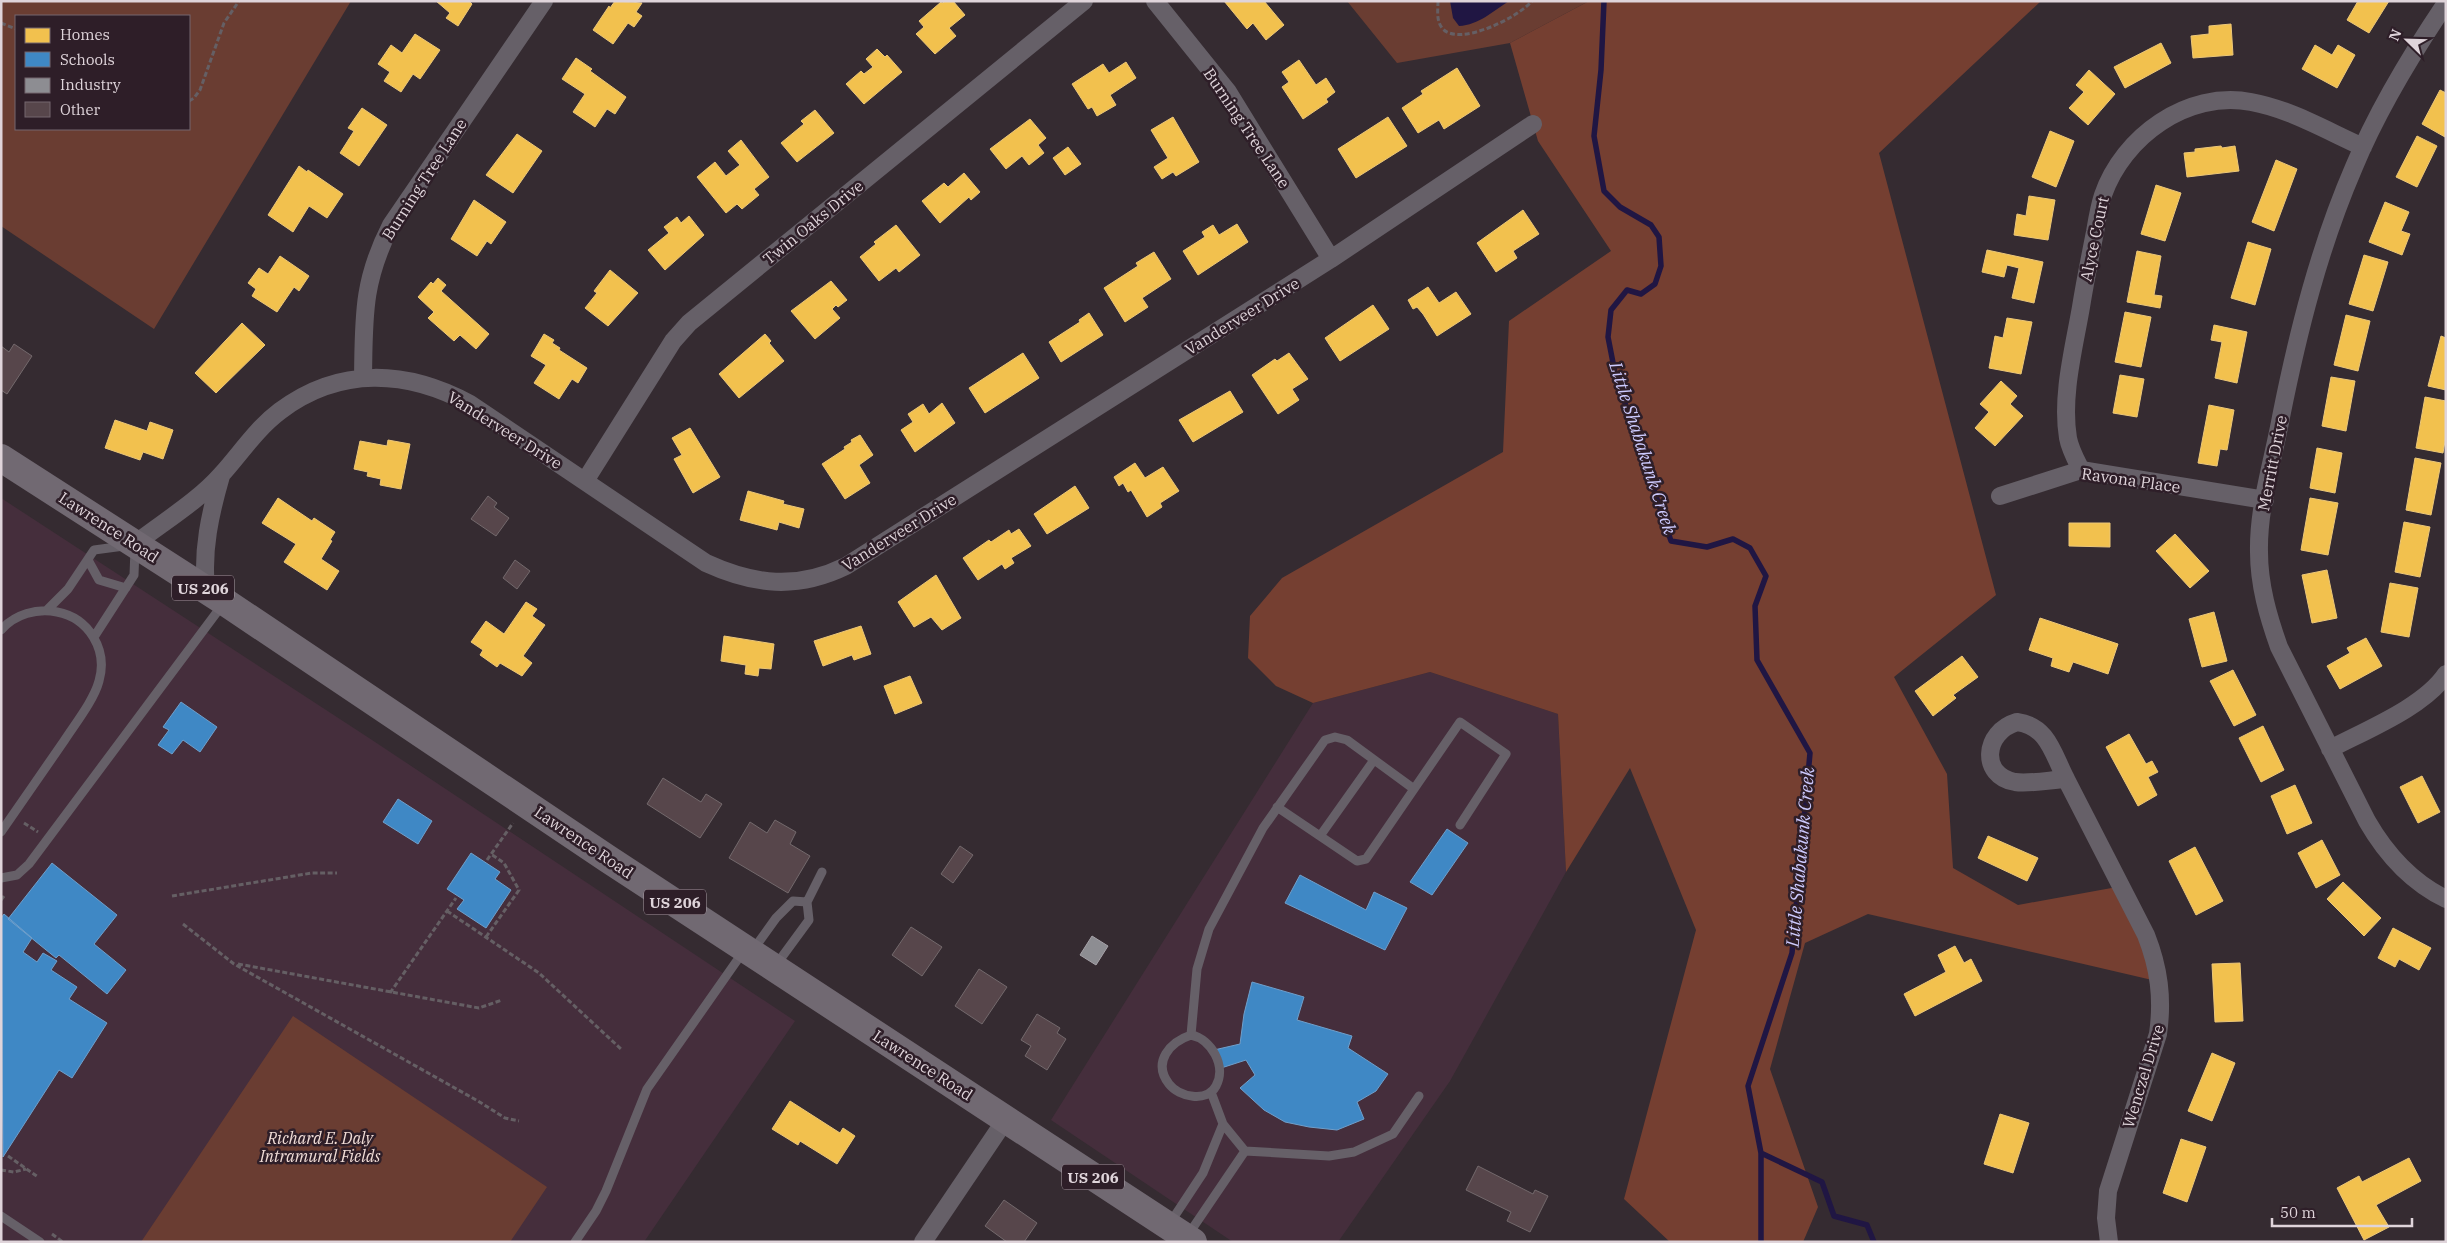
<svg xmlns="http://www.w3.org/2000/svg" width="2447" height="1243" viewBox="0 0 2447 1243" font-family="'IBM Plex Serif',serif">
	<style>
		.built { fill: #452e3c }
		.green { fill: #6a3d32; fill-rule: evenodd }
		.forest { fill: #753f31 }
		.water { fill: #201643 }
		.homes { fill: #f2c14e; stroke: #ecc778 }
		.schools { fill: #3f88c5; stroke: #6f9fcb }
		.industry { fill: #8d8d92; stroke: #a6a2a8 }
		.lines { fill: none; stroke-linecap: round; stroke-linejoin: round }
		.stream { stroke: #201643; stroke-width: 5.5 }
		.building { fill: #57464b; stroke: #73696c }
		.path { stroke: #655f64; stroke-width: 3; stroke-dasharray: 5 2.5; stroke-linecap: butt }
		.service { stroke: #666068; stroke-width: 9 }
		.minor { stroke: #666068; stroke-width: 18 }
		.primary { stroke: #716972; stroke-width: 28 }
		.labels { text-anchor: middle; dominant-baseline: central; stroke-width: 5; stroke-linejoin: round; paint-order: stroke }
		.shield { fill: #2e1e28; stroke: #aa9da5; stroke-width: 1 }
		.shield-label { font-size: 15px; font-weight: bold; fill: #dfd4da }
		.street-label { font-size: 16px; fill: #dfd4da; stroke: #2e1e28 }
		.park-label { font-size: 16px; font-style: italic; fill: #f1ddd7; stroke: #2e1e28 }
		.water-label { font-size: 18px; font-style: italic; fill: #cdcafe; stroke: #2e1e28 }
	</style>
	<rect width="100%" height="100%" fill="#352b31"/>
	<path class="built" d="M1,498L369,738L795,1021L644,1242H1Z
		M1430,672L1558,714L1566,872L1450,1081L1338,1242H1233L1051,1120L1313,703Z"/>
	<path class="green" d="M1,1H351L154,329L1,226ZM16,16H189V129H16Z
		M1347,1H1589L1510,43L1397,63Z
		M293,1016L547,1187L510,1242H141Z"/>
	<path class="forest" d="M1589,1H2041L1879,153L1996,595L1894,677L1947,774L1953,868L2018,905L2117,887L2165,983L1868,914L1805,943L1770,1069L1818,1207L1803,1242H1670L1624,1199L1696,930L1630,768L1566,872L1558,714L1430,672L1313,703L1276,686L1248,658L1250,616L1282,578L1503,452L1509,321L1611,251L1538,141L1510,43Z"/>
	<path class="water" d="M1450,1H1509C1493,11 1479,25 1459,26L1453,18Z"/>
	<path class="homes" d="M436,1H469L472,4L458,26L446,18L450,13Z
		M615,1L642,3L636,12L642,16L634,27L628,23L613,44L593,30L609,6L610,8Z
		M945,1H953L965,15L949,28L956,36L935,54L916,34L924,27L919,21L941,2L943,3Z
		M1224,1H1264L1284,25L1266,40L1253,23L1247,29Z
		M2358,1H2389L2369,33L2347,20Z
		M2231,24L2233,55L2193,58L2191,36L2209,34V26Z
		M415,34L440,50L420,79L413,74L401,92L384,81L390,72L378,64L391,45L402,53Z
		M2161,43L2171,63L2125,88L2114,67Z
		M2315,45L2332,55L2338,45L2355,55L2337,88L2302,69Z
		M877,49L885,57L887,55L902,72L864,104L846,84L861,71L864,74L873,67L866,59Z
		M576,58L592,69L590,71L626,97L615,114L607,109L595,127L573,112L585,94L562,79Z
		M1299,60L1316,85L1326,78L1335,92L1326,99L1328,102L1303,119L1282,87L1289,82L1282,72Z
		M1126,62L1136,78L1110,95L1116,105L1097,116L1092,107L1088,109L1072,84L1103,64L1109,73Z
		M1457,68L1480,106L1444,129L1439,120L1418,133L1402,108L1423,94L1421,91Z
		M2089,70L2115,94L2088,125L2069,108L2084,92L2076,85Z
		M2440,90L2446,93L2445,137L2422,124Z
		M362,108L387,125L359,166L340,153L354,131L348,128Z
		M815,110L834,133L797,162L781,143L804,124L801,121Z
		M1173,117L1199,162L1176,176L1173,172L1162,179L1154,167L1168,158L1151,130Z
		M1388,117L1407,146L1356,178L1338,149Z
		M1030,119L1046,138L1038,145L1044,153L1029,165L1022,156L1006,169L990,149Z
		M2050,131L2074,141L2056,187L2032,177Z
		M517,134L542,151L513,193L486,175Z
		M2417,136L2437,146L2417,187L2396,177Z
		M741,140L769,177L754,189L759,195L742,209L737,204L726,213L697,177L715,162L726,176L740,165L728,151Z
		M2221,146L2222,148L2235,146L2239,171L2187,177L2184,153L2195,152V149Z
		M1068,147L1081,164L1065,175L1053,158Z
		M2276,160L2297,169L2274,231L2252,222Z
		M299,166L307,172L308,170L343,194L327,218L309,206L293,232L268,215Z
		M964,173L980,192L971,200L969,197L940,223L922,201L944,183L948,187Z
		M2156,185L2181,193L2165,241L2141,234Z
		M2029,196L2055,200L2048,240L2014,235L2017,214L2026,216Z
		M474,200L506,222L491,244L487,241L477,256L451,239Z
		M2385,202L2409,212L2401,231L2410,234L2402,255L2369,242Z
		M1523,210L1539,234L1513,251L1517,258L1496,272L1477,243Z
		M689,216L704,235L665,270L648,250L669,233L664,227L677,217L681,223Z
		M1237,224L1248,242L1198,275L1183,251L1205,237L1202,232L1213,225L1219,235Z
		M896,225L920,255L899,272L896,268L879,281L860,257L876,244L874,242Z
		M2248,242L2271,249L2255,305L2231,298Z
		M1987,250L2043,262L2034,303L2012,298L2019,268L2007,265L2004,277L1982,272Z
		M2137,251L2161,256L2154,295L2162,296L2160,308L2127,302Z
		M1154,252L1171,279L1142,298L1148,307L1125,322L1104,288L1138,266L1136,263Z
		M2364,255L2388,262L2373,311L2349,304Z
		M280,256L309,276L299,291L294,287L277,312L252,296L256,289L248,283L259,268L268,274Z
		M610,270L638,293L608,326L585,308L597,293L594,291Z
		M438,278L446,285L441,291L489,334L476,349L460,335L454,341L428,318L434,312L418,297L431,282L433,284Z
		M831,281L847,300L838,307L836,305L832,309L840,318L815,339L791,311Z
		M1428,287L1439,303L1456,292L1471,314L1437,336L1423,314L1417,307L1413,309L1408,300Z
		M1373,305L1389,329L1340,361L1325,338Z
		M2125,312L2151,317L2141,367L2115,362Z
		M1089,313L1103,335L1061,362L1049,342L1080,322L1079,320Z
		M2346,315L2370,321L2358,371L2334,365Z
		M2007,318L2032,322L2021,374L1989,368L1995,336L2003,338Z
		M242,323L265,345L216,393L195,373Z
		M2214,325L2247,332L2237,383L2215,378L2222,342L2211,340Z
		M544,334L554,340L552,343L560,348L559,350L587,368L578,383L572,379L559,399L534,383L546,365L531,356Z
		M765,334L771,341L769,343L784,361L739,398L719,374Z
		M2441,336L2446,338V390L2428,386Z
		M1023,353L1039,378L985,413L969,388Z
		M1289,353L1308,379L1292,389L1299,400L1278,414L1252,375L1275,359L1277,361Z
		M2120,375L2144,379L2137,417L2113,413Z
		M2331,377L2355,381L2346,431L2322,426Z
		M2001,381L2017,396L2010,404L2023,416L1995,446L1975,428L1989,412L1980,404Z
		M1230,391L1243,412L1193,442L1179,420Z
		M2425,397L2446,401V435L2443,453L2416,448Z
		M942,403L955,423L915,452L901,430L913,422L908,414L923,404L929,414Z
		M2209,405L2234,410L2227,450L2220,449L2217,466L2198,463Z
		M115,420L147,431L150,422L173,430L163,459L143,452L140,460L105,448Z
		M690,428L720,477L693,493L674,459L682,455L672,438Z
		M860,435L873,455L859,465L870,483L845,499L822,464L845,449L844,447L852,442L851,440Z
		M388,440L410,444L401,489L380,485L381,479L367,476L368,472L354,469L360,441L387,446Z
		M2317,448L2342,453L2335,493L2310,488Z
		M2415,458L2441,463L2431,515L2406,510Z
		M1135,463L1145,478L1163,467L1179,491L1160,503L1162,507L1147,517L1131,490L1128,492L1123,483L1119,486L1114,477Z
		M1075,486L1089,508L1047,534L1034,514Z
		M748,491L784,501L783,504L804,509L799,528L779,522L777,530L740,520Z
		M278,498L312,521L314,518L335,532L330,540L332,541L321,559L339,571L327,590L284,562L296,544L262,523Z
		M2310,498L2338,503L2328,555L2301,550Z
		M2404,522L2430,527L2420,577L2395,572Z
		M2069,523H2110V547L2069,546Z
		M1019,529L1031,546L1011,558L1014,563L1005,569L1002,564L978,580L963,558L989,540L991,542L1009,530L1011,534Z
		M2175,534L2209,571L2190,588L2156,551Z
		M2327,570L2337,618L2312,623L2302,575Z
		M936,575L961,618L942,630L931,617L914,627L898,602Z
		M2390,583L2418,588L2409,637L2381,632Z
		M526,602L537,609L532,616L545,625L523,656L532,663L522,676L500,663L497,667L480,655L483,650L471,642L486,621L504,634Z
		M2214,612L2227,661L2202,667L2189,619Z
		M2040,618L2118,644L2108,674L2073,662L2069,672L2051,666L2053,658L2029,650Z
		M861,626L871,654L854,660L852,655L823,666L814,641Z
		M724,636L774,644L771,669L759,668L758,676L745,674L746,665L721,661Z
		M2366,638L2382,666L2340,689L2327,666L2350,653L2347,648Z
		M1962,656L1978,677L1953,695L1956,698L1933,716L1915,691Z
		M2233,670L2256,715L2234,726L2210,681Z
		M910,676L922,703L895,714L884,686Z
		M2263,726L2284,770L2261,782L2239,738Z
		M2129,734L2146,764L2152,761L2158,772L2148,777L2157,795L2138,806L2106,747Z
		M2422,776L2440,812L2418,823L2400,787Z
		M2295,785L2312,823L2287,834L2271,796Z
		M1988,836L2038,858L2027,881L1978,858Z
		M2322,840L2340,875L2316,888L2298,853Z
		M2195,847L2223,901L2196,915L2169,861Z
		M2343,882L2381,918L2364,936L2327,899Z
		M2393,928L2431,948L2419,970L2399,959L2395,967L2378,958Z
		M1955,946L1964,963L1971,959L1982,981L1915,1016L1904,994L1946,972L1938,955Z
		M2240,963L2243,1021L2215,1022L2212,964Z
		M2212,1053L2235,1063L2212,1121L2188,1111Z
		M790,1101L840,1133L843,1128L855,1136L837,1164L800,1141L798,1145L772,1129Z
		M2000,1114L2029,1123L2013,1173L1984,1164Z
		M2181,1139L2206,1147L2187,1202L2163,1193Z
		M2409,1158L2421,1181L2376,1205L2389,1227L2364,1240L2337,1188L2359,1176L2362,1182Z"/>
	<path class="schools" d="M181,702L217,727L200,752L183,740L172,754L158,745L169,730L163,727Z
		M398,799L432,821L418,844L383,822Z
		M1447,829L1468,843L1432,895L1410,882Z
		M471,853L500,872L495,879L511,890L486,928L457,909L464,900L447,889Z
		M52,863L117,915L94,944L126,970L107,994L59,955L56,958L8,919Z
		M1300,875L1366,910L1374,892L1407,908L1385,950L1285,903Z
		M4,914L32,938L23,952L37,962L43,953L57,961L51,970L77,987L69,999L107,1023L72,1078L59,1070L3,1157L1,918Z
		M1252,982L1304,997L1297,1020L1352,1036L1348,1048L1388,1074L1376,1091L1357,1102L1364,1119L1337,1130L1309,1127L1285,1122L1264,1110L1240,1088L1255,1075L1246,1060L1218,1069L1214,1050L1240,1044L1244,1014Z"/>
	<path class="industry" d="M1092,936L1108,946L1096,965L1080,955Z"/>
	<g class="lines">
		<path class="stream" d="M1604,1L1601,70L1594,136L1604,191L1620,207L1651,225L1659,237L1661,266L1655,284L1641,294L1627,290L1611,310L1608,337L1615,373L1671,541L1707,547L1733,539L1750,548L1766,576L1755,606L1757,660L1810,753L1792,953L1748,1086L1761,1153V1242
			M1761,1153L1822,1182L1834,1216L1867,1225L1874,1242"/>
	</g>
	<path class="building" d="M14,344L32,356L7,394L1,390V346L9,352Z
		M488,496L497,503L494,507L509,518L496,536L471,519Z
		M515,560L530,571L517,589L503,578Z
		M663,778L701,802L706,794L722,804L700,838L647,804Z
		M775,820L796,832L790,844L810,856L788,893L729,858L750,822L767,833Z
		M960,846L973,855L953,883L941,874Z
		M911,927L942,947L922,976L892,955Z
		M979,969L1007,987L982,1024L955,1006Z
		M1037,1014L1060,1028L1057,1033L1066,1039L1047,1070L1025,1056L1031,1046L1021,1040Z
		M1478,1166L1533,1194L1535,1190L1548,1196L1530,1232L1507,1221L1511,1212L1466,1190Z
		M1004,1200L1037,1223L1024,1242H1007L985,1226Z"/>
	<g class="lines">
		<path class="path" d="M1438,1C1438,10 1436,20 1442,28C1458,48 1519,17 1532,1
			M1,23L16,29
			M189,101L194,98L200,90L224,23L239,1
			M24,823L38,832
			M487,860L513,823
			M172,896L312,873H337
			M1,900L4,896
			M447,911L539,973L621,1049
			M183,924L234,964L478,1101L505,1118L519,1121
			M486,937L519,890L504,863L491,854
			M238,964L479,1008L502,1000
			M390,993L456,898
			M8,1156L38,1177
			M1,1170L14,1172L26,1169
			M52,1234L63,1242"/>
		<path class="service" d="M88,560L99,580L126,588
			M47,610L68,589L94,550L124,546
			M1,630C15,614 37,608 57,612C89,618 108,650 99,681C94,700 75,724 64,741C43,771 22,802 1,832
			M94,637L134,575L135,549
			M1414,789L1460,722L1506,754L1460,825
			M1320,836L1374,760
			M1,878L17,875L29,864L223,604
			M807,902L822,872
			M753,950L776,918L793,901L807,902L809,920L776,965
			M1191,1035L1197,969L1209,929L1263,828L1325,740L1335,737L1347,740L1414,789L1366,859L1357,861L1277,807
			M1191,1035C1211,1039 1227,1066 1216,1086C1207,1103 1179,1097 1169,1084C1152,1062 1170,1042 1191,1035Z
			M1211,1092L1223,1124L1245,1151L1329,1156L1354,1152L1393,1134L1419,1096
			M1,1216L40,1242
			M1170,1223L1203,1173L1223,1124
			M1188,1235L1245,1151
			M575,1242L596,1211L606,1191L647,1089L743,952"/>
		<path class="minor" d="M1155,1L1228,92L1331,259
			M2446,3C2411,55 2378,109 2354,167C2319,248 2298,332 2281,417C2273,461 2258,507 2259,552C2259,585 2268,616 2279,647L2367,821C2386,854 2411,882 2446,899
			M363,378C364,317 362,282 391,225L544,1
			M2081,470C2076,460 2070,449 2068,438C2061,396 2074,348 2081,307C2085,282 2090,257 2095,232C2097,220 2099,207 2103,195C2123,137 2187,90 2251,102C2290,109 2327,131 2363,147
			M585,481L673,341L689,323L1084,1
			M2000,496L2081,470L2265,500
			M135,544C163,522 197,502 221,475C241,453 256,429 280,411C340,366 407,370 470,404L706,563C754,585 797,590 846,566L1331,259L1533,124
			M206,589C202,550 210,514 221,476
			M2017,722C2048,726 2053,754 2066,779C2050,780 2030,784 2015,782C1980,776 1983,732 2017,722Z
			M2330,749C2366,730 2424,707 2446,674
			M2066,779L2146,935C2159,968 2163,998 2158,1034L2108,1191L2106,1218L2109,1242
			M923,1242L1006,1119"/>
		<path class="primary" d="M1,458L225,602L608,859L1193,1242"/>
	</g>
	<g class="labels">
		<g class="shield">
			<rect x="172" y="575.5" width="62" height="25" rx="4"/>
			<rect x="644" y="889.5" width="62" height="25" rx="4"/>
			<rect x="1062" y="1164.5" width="62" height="25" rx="4"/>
		</g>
		<g class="shield-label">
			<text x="203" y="588">US 206</text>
			<text x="675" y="902">US 206</text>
			<text x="1093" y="1177">US 206</text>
		</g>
		<g class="street-label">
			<text transform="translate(1247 128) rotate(56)">Burning Tree Lane</text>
			<text transform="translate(424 179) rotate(-57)">Burning Tree Lane</text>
			<text transform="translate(813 222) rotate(-39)">Twin Oaks Drive</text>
			<text transform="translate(2094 239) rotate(-78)">Alyce Court</text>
			<text transform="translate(1242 316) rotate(-32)">Vanderveer Drive</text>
			<text transform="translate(505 430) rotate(32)">Vanderveer Drive</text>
			<text transform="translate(2272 463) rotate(-79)">Merritt Drive</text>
			<text transform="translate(2131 480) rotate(8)">Ravona Place</text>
			<text transform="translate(109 527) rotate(33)">Lawrence Road</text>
			<text transform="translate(899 532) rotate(-32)">Vanderveer Drive</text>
			<text transform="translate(584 842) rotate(34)">Lawrence Road</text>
			<text transform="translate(923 1065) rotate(33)">Lawrence Road</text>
			<text transform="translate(2143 1076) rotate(-73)">Wenczel Drive</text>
		</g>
		<g class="park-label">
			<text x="320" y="1138">Richard E. Daly<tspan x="320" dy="18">Intramural Fields</tspan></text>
		</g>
		<g class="water-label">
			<text transform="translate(1643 448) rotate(72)">Little Shabakunk Creek</text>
			<text transform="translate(1800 857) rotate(-85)">Little Shabakunk Creek</text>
		</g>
	</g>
	<rect width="2447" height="1243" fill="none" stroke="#dfd4da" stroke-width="5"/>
	<rect x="15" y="15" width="175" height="115" fill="#2e1e28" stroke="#75676f"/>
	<rect x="25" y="28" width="25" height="15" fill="#f2c14e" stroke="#75676f"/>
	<text x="60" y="40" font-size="15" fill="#dfd4da">Homes</text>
	<rect x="25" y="52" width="25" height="15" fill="#3f88c5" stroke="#75676f"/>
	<text x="60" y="65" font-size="15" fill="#dfd4da">Schools</text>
	<rect x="25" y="78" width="25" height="15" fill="#8d8d92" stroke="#75676f"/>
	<text x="60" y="90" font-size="15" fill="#dfd4da">Industry</text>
	<rect x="25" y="102" width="25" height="15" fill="#57464b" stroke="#75676f"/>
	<text x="60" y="115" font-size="15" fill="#dfd4da">Other</text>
	<g transform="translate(2407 40) rotate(293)" stroke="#2e1e28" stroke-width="4" paint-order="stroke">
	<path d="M0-4L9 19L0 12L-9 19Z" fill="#dfd4da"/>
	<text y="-8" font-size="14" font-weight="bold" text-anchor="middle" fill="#dfd4da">N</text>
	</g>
	<path d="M2272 1218v8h140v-8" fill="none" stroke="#dfd4da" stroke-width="2.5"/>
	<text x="2280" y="1218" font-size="15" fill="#dfd4da" stroke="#2e1e28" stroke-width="4" paint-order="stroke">50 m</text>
</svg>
